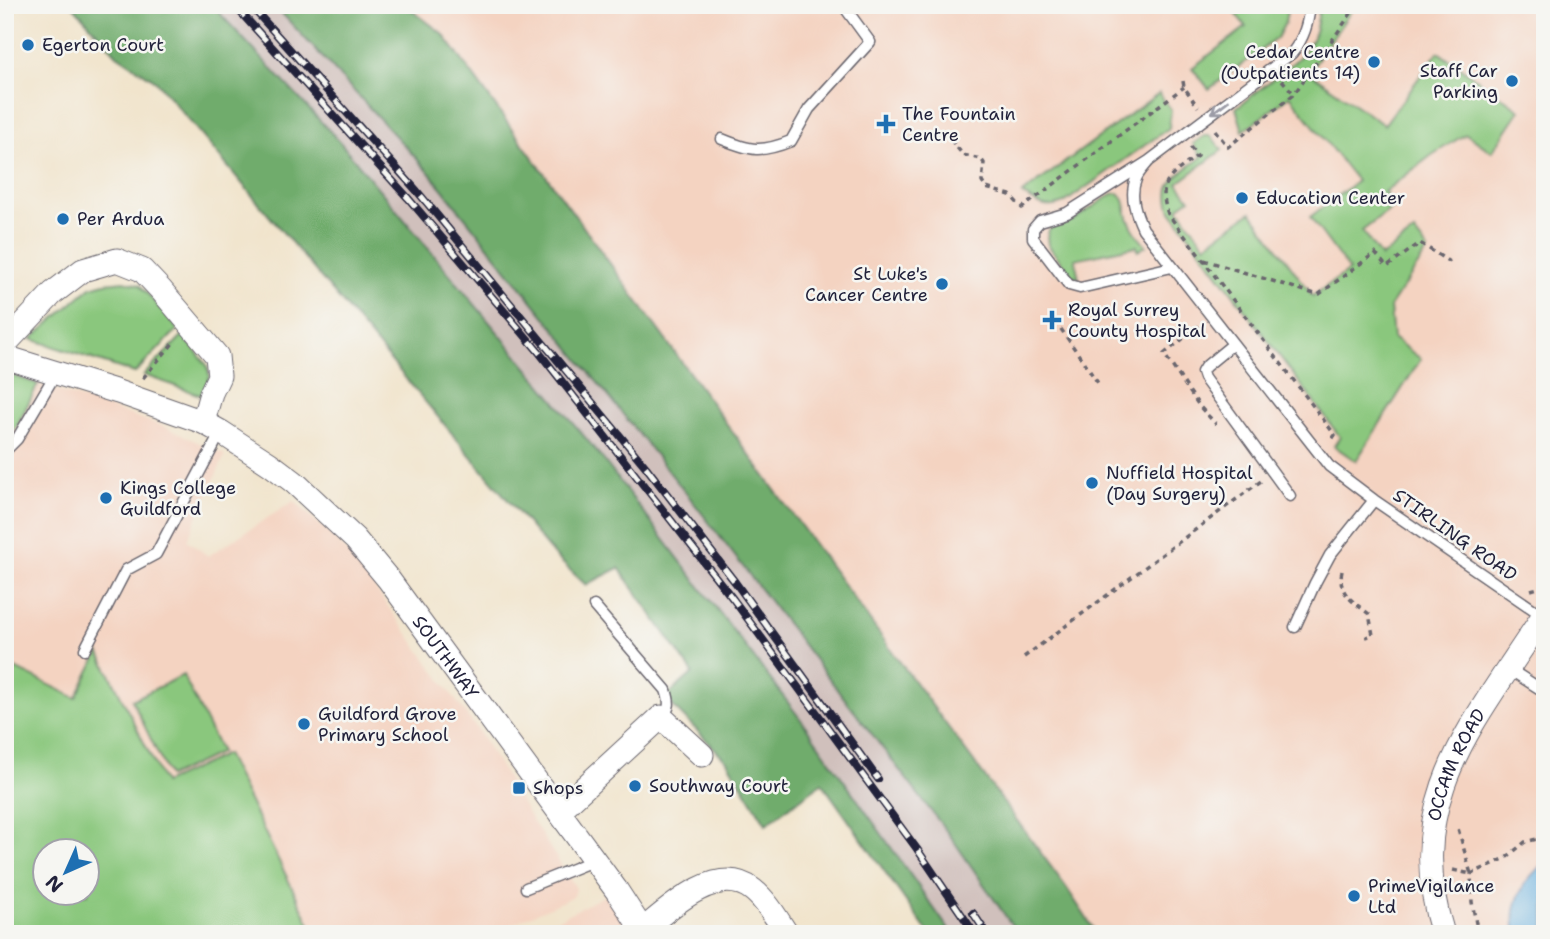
<svg xmlns="http://www.w3.org/2000/svg" width="1550" height="939" viewBox="0 0 1550 939" font-family="'Shantell Sans',sans-serif">
	<style>
		.built { fill: #f4d3c1 }
		.industrial { fill: #d0c0bc }
		.green { fill: #8ac77d; stroke: #56745c; stroke-width: 2; fill-rule: evenodd }
		.forest { fill: #6fac6c; stroke: #486754; stroke-width: 2 }
		.water { fill: #67afde; stroke: #44688c; stroke-width: 2 }
		.lines { fill: none; stroke-linecap: round; stroke-linejoin: round }
		.service-casing { stroke: #6a666e; stroke-width: 13 }
		.minor-casing { stroke: #6a666e; stroke-width: 25 }
		.path { stroke: #6a666e; stroke-width: 3.5; stroke-dasharray: 5 5; stroke-linecap: butt }
		.service { stroke: #fff; stroke-width: 10 }
		.minor { stroke: #fff; stroke-width: 23 }
		.rail-casing { stroke: #22223b; stroke-width: 8 }
		.rail { stroke: #f6f6f2; stroke-width: 5; stroke-dasharray: 16; stroke-linecap: butt }
		.oneway { stroke: #9c9ca7 }
		.poi-dot { fill: #1f6fb2; stroke: #f6f6f2; stroke-width: 2.5 }
		.labels { text-anchor: middle; dominant-baseline: central; stroke-width: 5; stroke-linejoin: round; paint-order: stroke }
		.poi-label { font-size: 18px; fill: #22223b; stroke: #f6f6f2; text-anchor: start }
		.street-label { font-size: 18px; fill: #22223b; stroke: #f6f6f2 }
	</style>
	<rect width="100%" height="100%" fill="#f6f6f2"/>
	<filter id="ink" filterUnits="userSpaceOnUse"><feTurbulence type="fractalNoise" baseFrequency=".0143" numOctaves="2"/><feDisplacementMap in="SourceGraphic" scale="14" xChannelSelector="R" yChannelSelector="G"/><feConvolveMatrix kernelMatrix="1 2 1 2 8 2 1 2 1" color-interpolation-filters="sRGB"/></filter>
	<filter id="wash" filterUnits="userSpaceOnUse"><feTurbulence type="fractalNoise" baseFrequency=".00686" numOctaves="4" result="noise"/><feDisplacementMap in="SourceGraphic" scale="28" xChannelSelector="R" yChannelSelector="G"/><feGaussianBlur stdDeviation="1.57" result="paint"/><feColorMatrix in="noise" values="0 0 0 0 0 0 0 0 0 0 0 0 0 0 0 0 0 1.4 0 .05"/><feComposite in="paint" operator="in"/></filter>
	<g filter="url(#wash)">
		<rect width="100%" height="100%" fill="#f1e4cc"/>
		<path class="built" d="M405,5H1545V934H1097L1066,887L889,647L443,34Z
			M5,373L163,426L225,455L187,540L208,556L294,501L327,531L355,561L479,732L532,820L576,888L574,896L490,934H315L226,754L165,783L99,652L77,698L5,663Z
			M606,895L635,934H534L533,932Z"/>
		<path class="industrial" d="M72,5H405L443,34L889,647L1066,887L1097,934H929L822,783L766,824L727,761L665,698L693,673L619,568L586,585L554,555L156,81L117,55Z"/>
		<path class="green" d="M1229,5H1288L1285,23L1277,38L1209,89L1192,68L1246,27Z
			M1319,5H1355L1309,72L1384,125L1438,52L1520,110L1492,152L1466,134L1432,155L1384,192L1395,206L1362,231L1381,257L1414,232L1428,250L1390,307L1393,338L1421,359L1356,461L1334,446L1340,437L1171,211C1160,181 1181,173 1202,157L1193,144L1204,136H1211L1222,150L1178,183L1190,199L1178,208L1205,245L1251,212L1313,296L1349,270L1310,217L1357,181L1290,96L1243,131L1236,108C1249,98 1262,88 1275,77C1304,56 1318,43 1319,5Z
			M1159,93L1171,110L1169,128L1064,203C1044,211 1039,204 1022,194Z
			M1119,193C1127,200 1125,211 1129,220C1133,230 1139,238 1146,246L1138,251L1137,246L1075,259L1079,279L1072,276L1048,245L1047,237L1049,230L1056,225L1072,221L1112,194Z
			M124,281L140,285L178,329L135,373L31,339L91,287L105,283Z
			M183,335L206,364L210,376L203,396L144,375Z
			M5,373L38,384L16,428L11,433L5,432Z
			M99,652L164,783L226,754L315,934H5V663L76,698ZM46,852H88V894H46Z
			M183,675L221,752L169,777L132,700Z"/>
		<path class="forest" d="M72,5H212L339,141L599,454L802,721L952,934H929L822,783L766,824L727,761L665,698L693,673L619,568L586,585L554,555L156,81L117,55Z
			M274,5H405L443,34L889,647L1066,887L1097,934H1018L951,837L694,503L428,171Z"/>
		<path class="water" d="M1545,863V934H1516C1510,906 1522,880 1545,863Z"/>
	</g>
	<g filter="url(#ink)">
		<g class="lines">
			<defs>
				<path id="service" d="M722,139C751,151 761,153 791,141L809,109L870,42L843,5
					M1149,161C1145,166 1138,173 1136,179C1129,196 1136,214 1143,229L1329,466L1374,500L1543,616
					M1172,267L1080,288L1069,285L1033,238V229L1040,221L1067,213L1149,161L1292,53C1304,38 1308,24 1310,5
					M1233,344L1205,367L1202,372L1204,378L1290,496
					M5,451L17,439L56,373
					M594,606L666,690C670,702 671,709 661,717
					M1295,627L1315,583L1330,555L1374,500
					M85,649L126,570L156,554L221,432
					M1509,669L1545,692
					M526,888L595,860"/>
				<g id="minor">
					<path d="M5,344L53,293L83,270L117,260L142,270L161,290L217,356L219,376L211,393L203,422"/>
					<path id="s1" d="M5,357L118,392L203,422L221,432L270,464L294,482L355,539L389,580L617,891L645,934"/>
					<path d="M559,811L661,717L702,755"/>
					<path d="M643,930C669,908 718,862 753,890C767,901 777,919 787,934"/>
					<path id="s2" d="M1443,934C1400,798 1477,720 1545,613"/>
				</g>
			</defs>
			<use href="#service" class="service-casing"/>
			<use href="#minor" class="minor-casing"/>
			<path class="path" d="M1282,80L1294,94
				M1183,81L1184,87L1198,107
				M1215,130L1228,147L1294,94L1357,5
				M951,140L963,155L981,159L984,163L982,182L986,188L1010,195L1022,208L1184,87
				M1190,147L1197,156C1173,174 1156,181 1168,214L1335,435L1330,442
				M1204,260L1318,295L1375,253L1387,267L1420,243L1451,263
				M1199,326L1164,354L1200,407L1216,424
				M1061,329L1098,383
				M143,378L175,341
				M1342,571C1337,594 1354,602 1369,614L1373,635L1366,637
				M1531,590L1545,586
				M1024,657L1261,481
				M1453,870L1471,874L1457,825
				M1478,934L1472,902L1471,874L1506,858L1525,842L1545,837"/>
			<use href="#service" class="service"/>
			<use href="#minor" class="minor"/>
			<defs>
				<path id="rail" d="M234,5L408,198L538,351L733,599L917,849L975,934
					M250,5L417,191L646,467L735,582L878,779
					M973,913L987,934"/>
			</defs>
			<use href="#rail" class="rail-casing"/>
			<use href="#rail" class="rail"/>
		</g>
		<defs><path id="oneway-shaft" d="M-6 0H5M1.5-3L5.5 0L1.5 3" fill="none" stroke-width="1.6" stroke-linecap="round" stroke-linejoin="round" transform="scale(1.75)"/></defs>
		<use class="oneway" href="#oneway-shaft" transform="translate(1220 107) rotate(143)"/>
	</g>
	<g class="poi-dot">
		<circle cx="28" cy="45" r="7"/>
		<circle cx="1374" cy="62" r="7"/>
		<circle cx="1512" cy="81" r="7"/>
		<path d="M882.5 113.5h7v7h7v7h-7v7h-7v-7h-7v-7h7z"/>
		<circle cx="1242" cy="198" r="7"/>
		<circle cx="63" cy="219" r="7"/>
		<circle cx="942" cy="284" r="7"/>
		<path d="M1048.5 309.5h7v7h7v7h-7v7h-7v-7h-7v-7h7z"/>
		<circle cx="1092" cy="483" r="7"/>
		<circle cx="106" cy="498" r="7"/>
		<circle cx="304" cy="724" r="7"/>
		<circle cx="635" cy="786" r="7"/>
		<rect x="512" y="781" width="14" height="14" rx="3.5"/>
		<circle cx="1354" cy="896" r="7"/>
	</g>
	<g class="labels">
		<g class="poi-label">
			<text x="42" y="45">Egerton Court</text>
			<text x="1360" y="52" text-anchor="end">Cedar Centre<tspan x="1360" dy="21">(Outpatients 14)</tspan></text>
			<text x="1498" y="71" text-anchor="end">Staff Car<tspan x="1498" dy="21">Parking</tspan></text>
			<text x="902" y="114">The Fountain<tspan x="902" dy="21">Centre</tspan></text>
			<text x="1256" y="198">Education Center</text>
			<text x="77" y="219">Per Ardua</text>
			<text x="928" y="274" text-anchor="end">St Luke's<tspan x="928" dy="21">Cancer Centre</tspan></text>
			<text x="1068" y="310">Royal Surrey<tspan x="1068" dy="21">County Hospital</tspan></text>
			<text x="1106" y="473">Nuffield Hospital<tspan x="1106" dy="21">(Day Surgery)</tspan></text>
			<text x="120" y="488">Kings College<tspan x="120" dy="21">Guildford</tspan></text>
			<text x="318" y="714">Guildford Grove<tspan x="318" dy="21">Primary School</tspan></text>
			<text x="649" y="786">Southway Court</text>
			<text x="533" y="788">Shops</text>
			<text x="1368" y="886">PrimeVigilance<tspan x="1368" dy="21">Ltd</tspan></text>
		</g>
		<g class="street-label">
			<text transform="translate(1455 535) rotate(35)">STIRLING ROAD</text>
			<text stroke="none"><textPath href="#s1" startOffset="550">SOUTHWAY</textPath></text>
			<text stroke="none"><textPath href="#s2" startOffset="175">OCCAM ROAD</textPath></text>
		</g>
	</g>
	<rect width="1550" height="939" fill="none" stroke="#f6f6f2" stroke-width="28"/>
	<g transform="translate(66 872) rotate(225)"><circle r="33" fill="#f6f6f2" stroke="#a1a1a9" stroke-width="2"/>
	<path d="M0-5L12 26L0 18L-12 26Z" fill="#1f6fb2"/>
	<text y="-10" font-size="19" font-weight="bold" text-anchor="middle" fill="#22223b">N</text>
	</g>
</svg>
